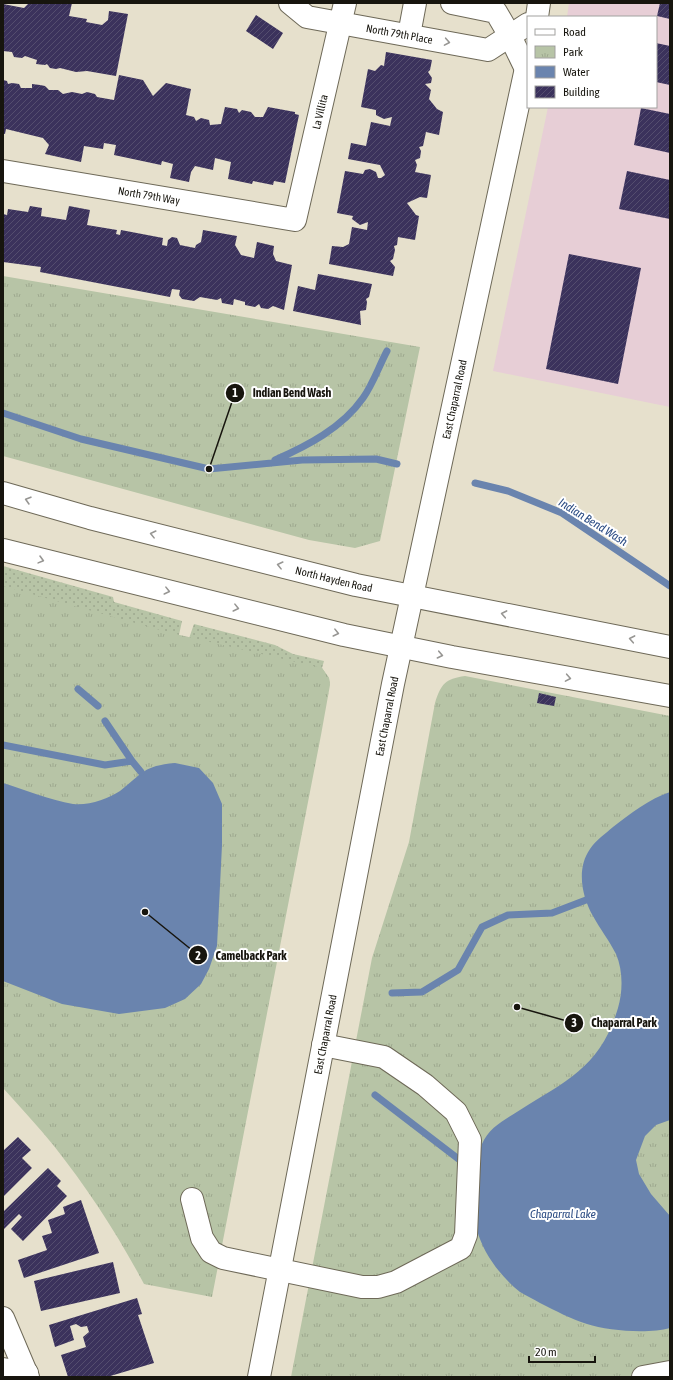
<svg xmlns="http://www.w3.org/2000/svg" width="673" height="1380" viewBox="0 0 673 1380" font-family="'Asap Condensed',sans-serif">
	<style>
		.commercial { fill: #e7ced6 }
		.grass { fill: url(#grass-dots) }
		.park { fill: url(#park-tufts) }
		.water { fill: #6a84ae }
		.lines { fill: none; stroke-linecap: round; stroke-linejoin: round }
		.stream { stroke: #6a84ae; stroke-width: 7 }
		.building { fill: url(#building-hatch) }
		.minor-casing { stroke: #6e6958; stroke-width: 24 }
		.major-casing { stroke: #6e6958; stroke-width: 24 }
		.minor { stroke: #fff; stroke-width: 22 }
		.major { stroke: #fff; stroke-width: 22 }
		.oneway { stroke: #979693 }
		.labels { text-anchor: middle; dominant-baseline: central; stroke-width: 4; stroke-linejoin: round; paint-order: stroke }
		.street-label { font-size: 11px; fill: #17150e; stroke: #fff }
		.water-label { font-size: 12px; font-style: italic; fill: #2b4c84; stroke: #fff }
		.leader { fill: none; stroke: #17150e; stroke-width: 1.5 }
		.callout-dot { fill: #17150e; stroke: #fff; stroke-width: 1.5 }
		.mark-label { font-size: 12px; text-anchor: middle; font-weight: bold; fill: #fff }
		.callout-label { font-size: 12px; text-anchor: middle; font-weight: bold; fill: #17150e; stroke: #fff; stroke-width: 4; stroke-linejoin: round; paint-order: stroke }
	</style>
	<defs>
		<pattern id="grass-dots" width="8" height="8" patternUnits="userSpaceOnUse"><rect width="8" height="8" fill="#b7c4a6"/><path d="M2 2h.1M6 6h.1" fill="none" stroke="#9da88e" stroke-width="1.8" stroke-linecap="round"/></pattern>
		<pattern id="park-tufts" width="24" height="20" patternUnits="userSpaceOnUse"><rect width="24" height="20" fill="#b7c4a6"/><path d="M3 7l-1-3M5 7V3M7 7l1-3M15 17l-1-3M17 17v-4M19 17l1-3" fill="none" stroke="#9da88e"/></pattern>
		<pattern id="building-hatch" width="6" height="6" patternUnits="userSpaceOnUse"><rect width="6" height="6" fill="#3b325c"/><path d="M-1 1l2-2M0 6l6-6M5 7l2-2" fill="none" stroke="#544d6e"/></pattern>
	</defs>
	<rect width="100%" height="100%" fill="#e6e0cc"/>
	<path class="commercial" d="M569,3H670V407L493,371L548,107H656V17H567Z"/>
	<path class="grass" d="M3,566L113,597L114,602L182,621L179,635L3,697Z
		M194,624L275,645L293,654L324,661L322,668L329,678L330,685L186,647Z"/>
	<path class="park" d="M3,276L420,347L380,541L355,548L309,540L3,456Z
		M3,586L167,632L322,668L329,678L330,685L321,735L212,1297L144,1284C118,1235 88,1189 54,1146C38,1126 20,1107 3,1088Z
		M465,676L670,716V1377H291L372,958L409,842L435,703C441,684 445,679 465,676Z"/>
	<path class="water" d="M175,763L199,768L213,783L222,804V845L217,946L209,969L201,984L185,999L165,1008L119,1014L62,1004L3,981V783C26,790 50,800 73,804C88,806 108,799 120,791C143,773 143,766 175,763Z
		M670,792V1120L656,1125L645,1136L636,1160L639,1174L651,1194L670,1216V1328C649,1334 608,1331 587,1324C571,1319 556,1311 540,1303C534,1299 526,1296 520,1292C501,1277 483,1253 477,1230C474,1217 478,1200 478,1187C478,1174 478,1156 482,1144C489,1127 506,1119 520,1110C568,1080 601,1066 618,1008C623,991 623,970 616,954C609,940 600,929 593,916C582,897 576,869 590,849C596,840 605,834 613,827C630,814 649,799 670,792Z"/>
	<g class="lines">
		<path class="stream" d="M3,413L81,439L209,469L302,460L376,459L397,464
			M275,460C307,446 342,428 363,398C373,384 379,366 387,351
			M475,483L508,491L562,513L670,586
			M78,689L98,706
			M105,721L132,761
			M3,745L105,765L132,761L141,772
			M392,993L422,992L458,970L482,927L508,915L552,913L586,900
			M375,1095L465,1164"/>
	</g>
	<path class="building" d="M29,3H72L69,16L87,19L86,22L102,25L108,20L109,11L128,14L116,76L87,71L76,72L60,68L56,69L50,68L47,64L45,65L36,64L37,60L25,56L22,58L14,57L12,52L3,51V4L24,8Z
		M660,3H670V19L657,16Z
		M256,15L283,33L273,49L246,31Z
		M656,43L670,46V85L656,82Z
		M386,52L432,60L430,70L428,72L432,78L431,83L425,84L431,90L429,99L437,109L443,112L439,135L426,132L423,146L419,147L421,151L420,158L415,160L417,165L415,172L431,175L427,198L420,197L407,203L416,215L419,216L415,240L398,237L397,245L394,246L395,250L393,259L390,261L395,267L393,276L329,264L332,246L343,247L349,244L352,227L367,230L368,222L360,225L352,219L353,216L337,213L345,171L363,174L365,170L370,169L376,172L378,178H381L385,175L380,165L348,159L351,143L366,146L371,122L390,126L392,117L384,119L376,115V110L361,107L368,69L375,71L381,65L384,66Z
		M119,75L143,80L153,96L166,83L191,89L186,115L194,117L196,121L201,118L209,120L210,125L221,124L225,107L237,109L239,113L242,110L251,112L255,117H263L268,107L295,112V114L299,115L285,183L274,181L273,185L253,181L252,184L228,179L231,162L215,158L213,170L195,166L191,172L189,182L170,178L173,164L162,161L161,165L114,155L116,145L104,143L103,149L84,146L81,162L45,154L49,145L43,138L6,129L5,134H3V80L7,81L8,84L12,83L19,84L21,88H32V84L40,85L45,86L49,90H58L63,94L72,92L82,94L87,92L95,94L97,97L114,100Z
		M641,108L670,114V153L634,145Z
		M627,171L670,180V219L619,209Z
		M30,206L42,208L41,216L66,220L69,206L90,210L87,225L117,230L116,234L120,235L121,230L163,238L162,245L167,246L168,240L172,237L177,238L180,245L195,248L196,245L201,242L203,230L237,236L235,245L241,255L254,258L257,242L274,246L273,254L276,261L292,265L284,310L273,306L268,309L261,308L259,304L255,307L245,305V302L234,299L233,305L222,303L221,298L217,300L200,297L194,301L182,299L179,295L180,290L172,289L170,297L40,272L41,267L3,262V214L7,215L8,209L28,212Z
		M569,254L641,268L618,384L546,369Z
		M318,274L372,284L369,297L366,299L367,302L366,310L360,311L361,325L293,311L298,286L315,290Z
		M539,693L556,697L554,706L537,703Z
		M18,1137L31,1150L22,1158L32,1168L3,1197V1151Z
		M48,1168L61,1181L57,1186L67,1196L23,1241L11,1229L22,1217L19,1214L3,1230V1212Z
		M81,1200L99,1253L24,1278L18,1260L47,1250L42,1236L52,1233L48,1220L65,1214L63,1207Z
		M113,1262L120,1293L41,1311L34,1281Z
		M137,1298L142,1314L138,1315L154,1363L107,1377H68L61,1355L86,1347L83,1337L89,1332L87,1326L81,1327L76,1324L70,1326L74,1340L55,1347L49,1325Z"/>
	<g class="lines">
		<defs>
			<g id="minor">
				<path id="s1" d="M290,3L307,17L488,50L528,24"/>
				<path d="M452,3L496,12L510,36L526,69"/>
				<path d="M409,35L415,3"/>
				<path id="s2" d="M3,171L295,220L345,3"/>
				<path d="M192,1199L202,1238L211,1252L223,1258L362,1287H378L396,1282L461,1248L466,1235L470,1140L456,1112L425,1085L384,1057L323,1045"/>
				<path d="M3,1318L28,1377"/>
				<path d="M3,1369L27,1373"/>
				<path d="M643,1377L670,1372"/>
			</g>
			<g id="major">
				<path d="M537,17L539,3"/>
				<path id="s3" d="M3,493L90,518L356,585L670,647"/>
				<path d="M3,550L344,635L452,657L670,696"/>
				<path id="s4" d="M259,1377L393,684L528,59"/>
			</g>
		</defs>
		<use href="#minor" class="minor-casing"/>
		<use href="#major" class="major-casing"/>
		<use href="#minor" class="minor"/>
		<use href="#major" class="major"/>
	</g>
	<defs><path id="oneway-chevron" d="M-2-3.5L2.5 0L-2 3.5" fill="none" stroke-width="1.6" stroke-linecap="round" stroke-linejoin="round"/></defs>
	<g class="oneway">
		<use href="#oneway-chevron" transform="translate(447 42) rotate(10)"/>
		<use href="#oneway-chevron" transform="translate(28 500) rotate(-164)"/>
		<use href="#oneway-chevron" transform="translate(153 534) rotate(-166)"/>
		<use href="#oneway-chevron" transform="translate(41 560) rotate(15)"/>
		<use href="#oneway-chevron" transform="translate(280 565) rotate(-166)"/>
		<use href="#oneway-chevron" transform="translate(167 591) rotate(14)"/>
		<use href="#oneway-chevron" transform="translate(236 608) rotate(14)"/>
		<use href="#oneway-chevron" transform="translate(504 614) rotate(-169)"/>
		<use href="#oneway-chevron" transform="translate(336 633) rotate(14)"/>
		<use href="#oneway-chevron" transform="translate(632 639) rotate(-169)"/>
		<use href="#oneway-chevron" transform="translate(440 655) rotate(12)"/>
		<use href="#oneway-chevron" transform="translate(568 678) rotate(10)"/>
	</g>
	<g class="labels">
		<g class="street-label">
			<text stroke="none"><textPath href="#s1" startOffset="116">North 79th Place</textPath></text>
			<text stroke="none"><textPath href="#s2" startOffset="407">La Villita</textPath></text>
			<text stroke="none"><textPath href="#s2" startOffset="148">North 79th Way</textPath></text>
			<text stroke="none"><textPath href="#s4" startOffset="997">East Chaparral Road</textPath></text>
			<text stroke="none"><textPath href="#s3" startOffset="342">North Hayden Road</textPath></text>
			<text stroke="none"><textPath href="#s4" startOffset="673">East Chaparral Road</textPath></text>
			<text stroke="none"><textPath href="#s4" startOffset="349">East Chaparral Road</textPath></text>
		</g>
		<g class="water-label">
			<text transform="translate(593 522) rotate(32)">Indian Bend Wash</text>
			<text x="563" y="1214">Chaparral Lake</text>
		</g>
	</g>
	<path class="leader" d="M209 469L235 393M145 912L198 955M517 1007L574 1023"/>
	<g class="callout-dot">
		<circle cx="209" cy="469" r="4"/>
		<circle cx="145" cy="912" r="4"/>
		<circle cx="517" cy="1007" r="4"/>
		<circle cx="235" cy="393" r="10"/>
		<circle cx="198" cy="955" r="10"/>
		<circle cx="574" cy="1023" r="10"/>
	</g>
	<g class="mark-label">
		<text x="235" y="397">1</text>
		<text x="198" y="960">2</text>
		<text x="574" y="1027">3</text>
	</g>
	<g class="callout-label">
		<text x="292" y="397">Indian Bend Wash</text>
		<text x="251" y="960">Camelback Park</text>
		<text x="624" y="1027">Chaparral Park</text>
	</g>
	<rect width="673" height="1380" fill="none" stroke="#17150e" stroke-width="8"/>
	<rect x="527" y="16" width="130" height="92" fill="#ffffff" stroke="#a2a19f"/>
	<rect x="535" y="29" width="20" height="6" fill="#ffffff" stroke="#a2a19f"/>
	<text x="563" y="36" font-size="12" fill="#17150e">Road</text>
	<rect x="535" y="46" width="20" height="12" fill="url(#park-tufts)" stroke="#a2a19f"/>
	<text x="563" y="56" font-size="12" fill="#17150e">Park</text>
	<rect x="535" y="66" width="20" height="12" fill="#6a84ae" stroke="#a2a19f"/>
	<text x="563" y="76" font-size="12" fill="#17150e">Water</text>
	<rect x="535" y="86" width="20" height="12" fill="url(#building-hatch)" stroke="#a2a19f"/>
	<text x="563" y="96" font-size="12" fill="#17150e">Building</text>
	<path d="M529 1356v6h66v-6" fill="none" stroke="#17150e" stroke-width="2"/>
	<text x="535" y="1356" font-size="12" fill="#17150e" stroke="#ffffff" stroke-width="3" paint-order="stroke">20 m</text>
</svg>
